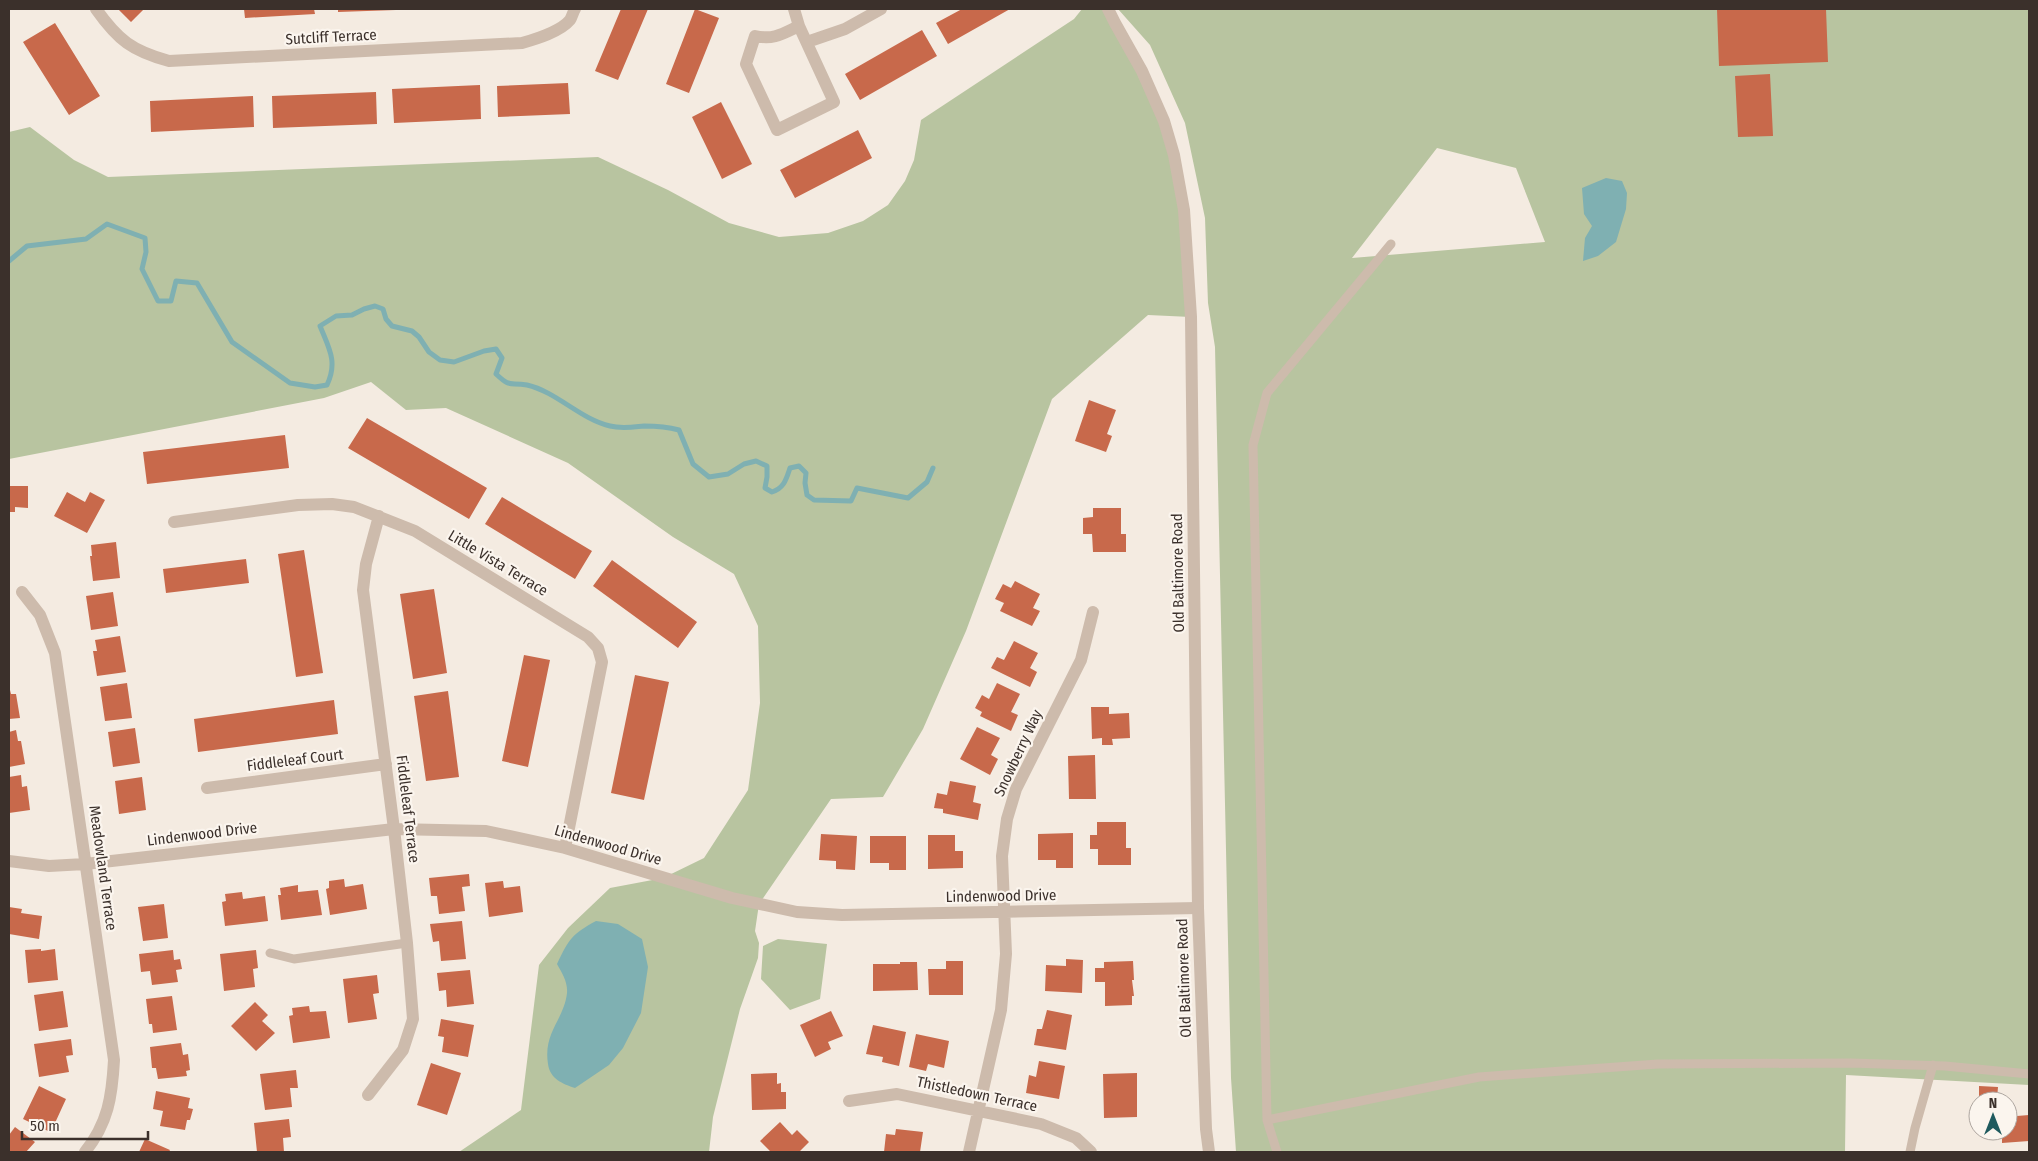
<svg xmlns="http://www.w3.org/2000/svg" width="2038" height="1161" viewBox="0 0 2038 1161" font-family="'Fira Sans Condensed',sans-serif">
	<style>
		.green { fill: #b8c4a0; fill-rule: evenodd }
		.water { fill: #7fb0b2 }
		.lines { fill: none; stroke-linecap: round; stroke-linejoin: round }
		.stream { stroke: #7fb0b2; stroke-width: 5 }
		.building { fill: #c8694b }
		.service { stroke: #cdbbac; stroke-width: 9 }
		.minor { stroke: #cdbbac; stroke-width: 12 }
		.tertiary { stroke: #cdbbac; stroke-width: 12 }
		.labels { text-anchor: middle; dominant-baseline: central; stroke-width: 4.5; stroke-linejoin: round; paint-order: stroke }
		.street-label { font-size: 15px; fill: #3b302b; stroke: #fbf5ee }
	</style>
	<rect width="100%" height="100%" fill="#f4ebe1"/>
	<path class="green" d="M1082,9H1108L1174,155L1191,317L1148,315L1052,399L966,631L923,729L883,797L831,799L759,904L755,931L759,943L758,958L740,1009L713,1117L709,1152H459L521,1110L539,965L568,928L610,888L663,878L704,858L748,790L760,703L758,626L734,574L673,537L568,463L446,408L406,410L371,382L324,398L9,459V132L30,127L74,160L108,177L598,157L668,190L729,223L779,237L828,233L863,221L888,205L905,181L914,160L921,120L1074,19Z
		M1118,9H2029V1085L1846,1075L1845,1152H1236L1231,1078L1215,347L1208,303L1205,218L1185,123L1150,45ZM1437,148L1516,168L1545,242L1352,258Z
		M778,939L827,944L820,999L790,1010L761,979L763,946Z"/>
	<path class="water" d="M1606,178L1622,181L1627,193L1626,209L1616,242L1598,256L1583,261L1585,238L1592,226L1584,214L1582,188Z
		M596,921L618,924L642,939L648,967L641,1013L623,1048L609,1065L575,1088C563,1084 550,1079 548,1064C543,1032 564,1020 567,993C568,982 562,973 557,964C569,939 572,934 596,921Z"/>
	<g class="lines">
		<path class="stream" d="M9,261L27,246L86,239L107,224L145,238L146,252L142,269L158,301H171L176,281L197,283L232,342L290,383L315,387L327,385C338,362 329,348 320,326L336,316L352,315L364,309L375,306L383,309L386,319L392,326L412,331L419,337L429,352L440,360L454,362L484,351L496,349L502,358L496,374C511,388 508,382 527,385C557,392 580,419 610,426C622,429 633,427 644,426C656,426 668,427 679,430L693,464L709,477L728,474L744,464L756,461L767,466V477L765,488L772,492C784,488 786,480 790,468L799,466L806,473L805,483L807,495L814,500L851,501L857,488L908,498L927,482L933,468"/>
	</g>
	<path class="building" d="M118,9H144L131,22Z
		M244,9H314L315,14L245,18Z
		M338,9H396V10L338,12Z
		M621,9H648L618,80L595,71Z
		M695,9L719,18L689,93L666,84Z
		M962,9H1010L948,44L936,23Z
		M1717,9H1826L1828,62L1719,66Z
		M55,23L100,96L69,115L23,42Z
		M922,30L937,56L860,100L845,74Z
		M1770,74L1773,136L1738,137L1735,76Z
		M568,83L570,114L498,117L497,86Z
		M480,85L481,119L394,123L392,89Z
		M376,92L377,124L273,128L272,96Z
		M253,96L254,127L151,132L150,101Z
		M721,102L752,164L722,179L692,117Z
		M858,130L872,158L795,198L780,170Z
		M1089,400L1116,410L1107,434L1112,436L1106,452L1075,441Z
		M367,418L487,488L469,519L348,448Z
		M285,435L289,468L147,484L143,452Z
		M9,486H28V508L15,507V512H9Z
		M67,492L85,502L90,492L105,500L87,533L54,516Z
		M502,497L592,551L575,579L485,524Z
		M1093,508H1121V534H1126V552H1093L1092,534H1083V518L1093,517Z
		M116,542L120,578L93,581L90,556H92L91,545Z
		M304,550L323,673L296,677L278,554Z
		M246,559L249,583L166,593L163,569Z
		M612,560L697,622L678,648L593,586Z
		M1015,581L1040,594L1033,608L1040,611L1032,626L1000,611L1004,603L995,599L1003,584L1011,588Z
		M434,589L447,673L413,679L400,594Z
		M113,592L118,626L91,630L86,596Z
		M120,636L126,672L97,676L93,651H97L95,640Z
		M1014,641L1038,653L1030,668L1037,672L1030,687L991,668L997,657L1004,660Z
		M524,655L550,660L528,767L502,761Z
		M635,675L669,682L644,800L611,793Z
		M127,683L132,718L105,721L100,687Z
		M997,683L1020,694L1011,712L1018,715L1011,731L980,716L982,712L975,708L982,695L989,699Z
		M9,686L11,694H16L20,718L9,719Z
		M448,691L459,777L426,781L414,696Z
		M334,700L338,734L198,752L194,719Z
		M1091,707H1109V714L1129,713L1130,738L1112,739L1113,745H1102V738L1092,739Z
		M977,727L1000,738L991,755L998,759L990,775L960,759Z
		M135,728L140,763L113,767L108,732Z
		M16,730L18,741H21L25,764L9,767V732Z
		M1095,755L1096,799H1069L1068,756Z
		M21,775L22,787L27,786L30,810L9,813V777Z
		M142,777L146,810L119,814L115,781Z
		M950,781L976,786L973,802L981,804L978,820L943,813V809L934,808L937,793L947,795Z
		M1097,822H1126V848H1131V865H1098V849H1090V835H1097Z
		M1073,833V868H1056V860H1038V834Z
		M821,834L857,836L855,870L836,869V861L819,860Z
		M928,835H955V851H963V868L928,869Z
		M870,836H906V870H889V863H870Z
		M469,874L470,886L462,887L465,911L439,914L437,896H431L429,878Z
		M344,879L345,887L363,884L367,909L330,915L326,889L329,888V881Z
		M503,881L504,888L520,886L523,912L489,917L485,883Z
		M298,885V892L318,890L322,915L281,920L278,895H281L280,888Z
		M242,892L243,899L265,896L268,921L225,926L222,902L226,901L225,894Z
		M164,904L168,938L143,941L138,907Z
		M9,907L22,909L21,913L42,916L39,939L9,934Z
		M462,921L466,959L441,961L439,941L433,942L430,924Z
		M41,949V951L55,949L58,980L28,983L25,950Z
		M173,950L174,960L180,959L182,969L176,970L178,982L152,985L150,971L141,972L139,954Z
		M256,950L258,968L253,969L255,987L224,991L220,954Z
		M1066,959L1083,960L1082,993L1045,991L1046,965L1066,966Z
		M946,961H963V995H929L928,969H946Z
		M1133,961L1134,980H1132L1134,996H1132V1005L1105,1006V982H1095V968H1104V962Z
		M900,962H917L918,990L873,991V964H900Z
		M470,970L474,1004L447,1007L446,990L439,991L437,973Z
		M377,975L379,993L373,994L377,1019L348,1023L343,979Z
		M63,991L68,1027L39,1031L34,995Z
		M172,996L177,1030L153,1033L152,1024H149L146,999Z
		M255,1002L268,1015L262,1021L275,1033L256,1051L231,1026Z
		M309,1006L310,1012L326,1011L330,1038L293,1043L289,1016L293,1015L292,1008Z
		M1047,1010L1072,1015L1066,1050L1034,1045L1037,1029H1042Z
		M831,1011L843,1036L828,1042L831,1049L815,1057L800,1025Z
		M441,1019L474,1025L468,1057L442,1052L444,1037L438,1036Z
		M873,1025L906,1032L899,1066L882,1062L883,1057L866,1054Z
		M916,1034L949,1041L944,1068L928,1064L926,1071L909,1067Z
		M71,1039L73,1055L66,1056L69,1072L39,1077L34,1044Z
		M181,1043L183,1055L188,1054L190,1070L186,1071L187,1076L158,1079L156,1068H152L150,1047Z
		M1039,1061L1065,1066L1059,1099L1026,1093L1029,1075L1036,1077Z
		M431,1063L461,1073L447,1115L417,1105Z
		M296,1070L298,1088H290L292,1107L265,1110L260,1074Z
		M777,1073V1084L781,1083V1092H786V1109L752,1110L751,1074Z
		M1137,1073V1117L1104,1118L1103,1074Z
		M39,1086L66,1099L55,1123L52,1122L48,1131L23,1119Z
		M1979,1086L1998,1087L1997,1099L1979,1098Z
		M156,1091L190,1098L188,1108L193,1109L190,1120H187L185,1130L160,1126L163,1111L153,1109Z
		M2029,1115V1141L2002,1143V1131H2008V1121H2017V1116Z
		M289,1119L291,1137L283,1138L284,1152H257L254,1123Z
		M780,1122L792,1135L797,1130L809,1142L799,1152H771L760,1141Z
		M15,1127L35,1142L26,1152H9V1135Z
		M896,1129L923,1132L920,1152H884L886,1134L895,1135Z
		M145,1139L170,1150L169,1152H139Z"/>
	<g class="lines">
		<path class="service" d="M270,953L294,959L407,943
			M1267,1120L1479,1077L1658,1064L1851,1063L1945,1066L2029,1074
			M1277,1152L1267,1120L1253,445L1267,393L1391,244
			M1910,1152L1915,1128L1933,1065"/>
		<path class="minor" d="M96,9C118,40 132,51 169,61L522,43C536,39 560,32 570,20C572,17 573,12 575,9
			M794,9L799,26L834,102L777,130L746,64L755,36C774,40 782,34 799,26
			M807,42L845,29L881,9
			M174,522L298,505L332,504L354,507L415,531L588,637L598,648L602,662L565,848
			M22,592L40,615L55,653L114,1060C112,1097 108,1123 85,1152
			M207,788L386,764
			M9,861L49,866L85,864L394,829L486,831L565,848L732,898L797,912L842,915L1198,908
			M368,1095L403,1050L413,1019L407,943L394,829L363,590L366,564L379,516
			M849,1101L897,1094L1041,1124L1076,1138L1091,1152
			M969,1152L1001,1010L1006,954L1002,856L1007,819L1016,789L1081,660L1093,612"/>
		<path class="tertiary" d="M1108,9L1115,23L1142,71L1164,121L1174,155L1184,210L1191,317L1198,908L1206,1129L1209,1152"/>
	</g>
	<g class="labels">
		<g class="street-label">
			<text transform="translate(331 37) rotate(-3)">Sutcliff Terrace</text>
			<text transform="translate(498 563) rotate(31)">Little Vista Terrace</text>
			<text transform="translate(1178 573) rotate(-91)">Old Baltimore Road</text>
			<text transform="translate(1018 753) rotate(-65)">Snowberry Way</text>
			<text transform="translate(295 760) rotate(-7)">Fiddleleaf Court</text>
			<text transform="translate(408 809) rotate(83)">Fiddleleaf Terrace</text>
			<text transform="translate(202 834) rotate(-7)">Lindenwood Drive</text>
			<text transform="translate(608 845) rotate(16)">Lindenwood Drive</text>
			<text transform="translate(103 868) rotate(82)">Meadowland Terrace</text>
			<text transform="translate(1001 896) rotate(-1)">Lindenwood Drive</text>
			<text transform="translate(1184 978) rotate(-92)">Old Baltimore Road</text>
			<text transform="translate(977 1094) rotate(12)">Thistledown Terrace</text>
		</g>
	</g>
	<rect width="2038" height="1161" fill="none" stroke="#3b302b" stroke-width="20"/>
	<g transform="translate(1993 1116)"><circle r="24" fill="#fbf5ee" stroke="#aea6a0"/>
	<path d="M0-4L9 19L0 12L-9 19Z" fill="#1f5a5e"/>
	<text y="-8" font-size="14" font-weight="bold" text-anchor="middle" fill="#3b302b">N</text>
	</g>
	<path d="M22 1131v8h126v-8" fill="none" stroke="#3b302b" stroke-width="2.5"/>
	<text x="30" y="1131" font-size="15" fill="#3b302b" stroke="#fbf5ee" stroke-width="4" paint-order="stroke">50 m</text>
</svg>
